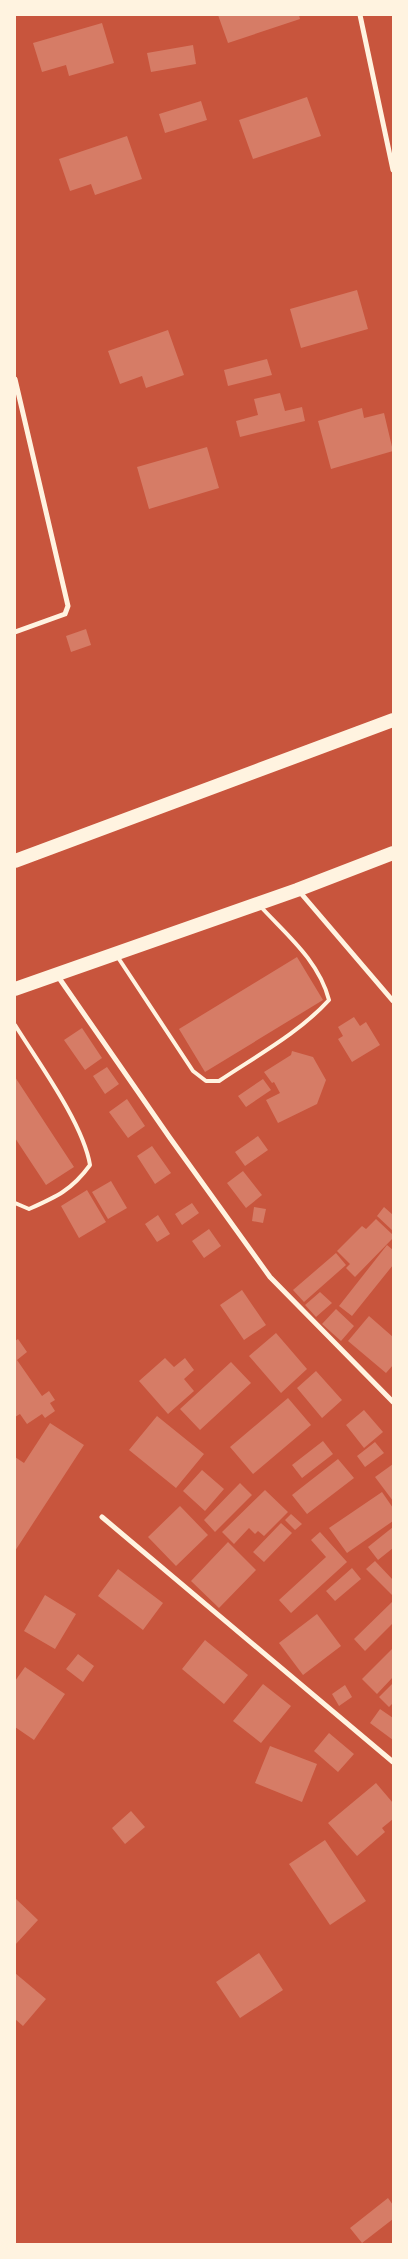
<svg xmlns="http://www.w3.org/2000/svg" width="408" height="2259" viewBox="0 0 408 2259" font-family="'Playfair Display',serif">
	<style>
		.building { fill: #d67c66 }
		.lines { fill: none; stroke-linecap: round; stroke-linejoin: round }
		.service { stroke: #fff3e0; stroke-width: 4 }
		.minor { stroke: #fff3e0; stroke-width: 5 }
		.trunk { stroke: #fff3e0; stroke-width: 14 }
	</style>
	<rect width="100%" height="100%" fill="#c8553d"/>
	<path class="building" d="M218,15H299L300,19L228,43Z
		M102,23L114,63L69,76L66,65L42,72L33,43Z
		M193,45L196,64L151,72L147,53Z
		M307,97L321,136L253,159L239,120Z
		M201,101L207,120L165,133L159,114Z
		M127,136L142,179L95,195L91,184L70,191L59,159Z
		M357,290L368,329L301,348L290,309Z
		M168,330L184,375L146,388L142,376L120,384L108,351Z
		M267,359L272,375L228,386L224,370Z
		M280,393L285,411L302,407L305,421L240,437L236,421L258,415L254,399Z
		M362,408L364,418L384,413L393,451L331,469L318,421Z
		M207,447L219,488L149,509L137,467Z
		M86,629L91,645L71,652L66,636Z
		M297,957L323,1000L205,1072L179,1029Z
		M354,1017L360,1026L366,1022L380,1045L352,1062L338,1039L343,1036L338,1027Z
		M82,1028L102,1058L85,1070L64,1040Z
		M292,1051L313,1057L326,1080L317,1104L278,1123L266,1100L280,1093L274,1082L272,1083L264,1072L291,1055Z
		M107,1067L119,1084L105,1094L93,1076Z
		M15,1077L74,1167L46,1185L15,1138Z
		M263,1079L271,1090L246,1107L238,1096Z
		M127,1099L145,1126L128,1138L109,1112Z
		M258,1136L268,1150L245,1166L235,1152Z
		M152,1146L171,1173L155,1184L137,1156Z
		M243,1171L262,1195L246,1208L227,1183Z
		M111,1181L127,1208L108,1219L92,1192Z
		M87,1190L106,1222L79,1238L61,1206Z
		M192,1203L199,1213L182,1225L175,1214Z
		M254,1207L266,1209L263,1223L252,1221Z
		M384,1207L393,1215V1231L377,1216Z
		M158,1215L170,1234L157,1242L145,1224Z
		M376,1219L393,1235V1238L355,1277L346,1268L350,1264L337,1251L362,1226L366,1229Z
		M209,1229L221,1246L204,1258L192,1241Z
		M387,1245L393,1250V1265L352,1316L339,1306Z
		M336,1253L346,1265L304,1302L293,1290Z
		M242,1290L266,1325L244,1340L220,1305Z
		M320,1292L332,1303L316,1317L305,1305Z
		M336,1309L354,1326L341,1341L322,1324Z
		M369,1316L393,1337V1365L386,1373L348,1341Z
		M276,1333L307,1369L281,1393L249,1356Z
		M18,1339L27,1352L17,1360L42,1396L49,1391L55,1400L50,1403L55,1411L45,1418L42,1414L27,1424L20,1414L15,1417V1341Z
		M165,1358L174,1367L185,1358L194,1370L184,1379L194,1391L168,1414L139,1381Z
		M231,1362L251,1383L200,1430L180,1409Z
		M316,1371L342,1400L322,1418L297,1388Z
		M288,1398L311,1425L253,1474L230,1447Z
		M364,1410L383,1432L364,1448L346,1425Z
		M157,1416L204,1454L176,1488L129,1450Z
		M50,1423L84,1445L15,1551V1457L24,1463Z
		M323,1441L333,1454L302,1478L292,1465Z
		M375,1442L384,1453L365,1467L357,1456Z
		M338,1459L354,1478L307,1514L292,1495Z
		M393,1464V1501L375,1477Z
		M202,1470L224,1489L205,1511L183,1491Z
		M240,1483L252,1495L215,1532L204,1520Z
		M265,1490L288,1512L264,1536L258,1531L255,1534L249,1528L234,1544L222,1532Z
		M382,1492L393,1508V1521L347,1553L329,1528Z
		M180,1506L208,1535L176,1566L148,1537Z
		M291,1514L302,1524L295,1530L285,1520Z
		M281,1523L292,1533L264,1562L253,1552Z
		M393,1527V1548L378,1560L368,1547Z
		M320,1532L347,1562L291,1613L279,1600L326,1557L311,1540Z
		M228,1542L256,1570L219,1608L191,1581Z
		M375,1561L393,1580L392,1595L366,1569Z
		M352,1568L361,1579L335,1601L326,1591Z
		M118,1569L163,1603L143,1630L98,1596Z
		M45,1595L76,1614L55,1649L24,1631Z
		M393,1601V1623L365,1651L354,1639Z
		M317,1614L341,1646L303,1675L279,1643Z
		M205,1640L248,1675L224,1704L182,1669Z
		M393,1648V1677L377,1694L362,1679Z
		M78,1654L94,1666L83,1682L66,1669Z
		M25,1667L65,1694L34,1740L15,1727V1681Z
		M393,1683V1703L389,1707L379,1697Z
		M263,1684L291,1706L261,1743L233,1721Z
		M345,1685L352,1697L339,1706L332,1694Z
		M380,1709L393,1718V1740L370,1723Z
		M329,1733L354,1754L338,1772L314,1751Z
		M270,1746L317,1764L302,1802L255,1783Z
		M376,1783L393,1803V1819L382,1828L385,1832L357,1856L328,1823Z
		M131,1811L145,1827L125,1844L112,1828Z
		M325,1840L366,1901L330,1925L289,1864Z
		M15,1898L38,1920L15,1945Z
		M259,1953L283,1990L240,2018L216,1982Z
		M15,1973L46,1999L23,2026L15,2019Z
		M388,2198L393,2205V2219L362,2243L350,2228Z"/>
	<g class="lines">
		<path class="service" d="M117,956L193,1071L206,1081H219C256,1056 299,1033 329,1000C319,961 287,935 261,907
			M15,1025C38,1062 83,1123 90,1165C72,1190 56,1197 29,1209L15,1203"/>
		<path class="minor" d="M360,15L393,170
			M15,379L68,606L65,614L15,632
			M299,891L393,1001
			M57,975L170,1138L270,1277L393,1402
			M102,1517L393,1762"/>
		<path class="trunk" d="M15,861L393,720
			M15,989L297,890L393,853"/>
	</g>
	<rect width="408" height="2259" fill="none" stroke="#fff3e0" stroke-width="32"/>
</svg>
